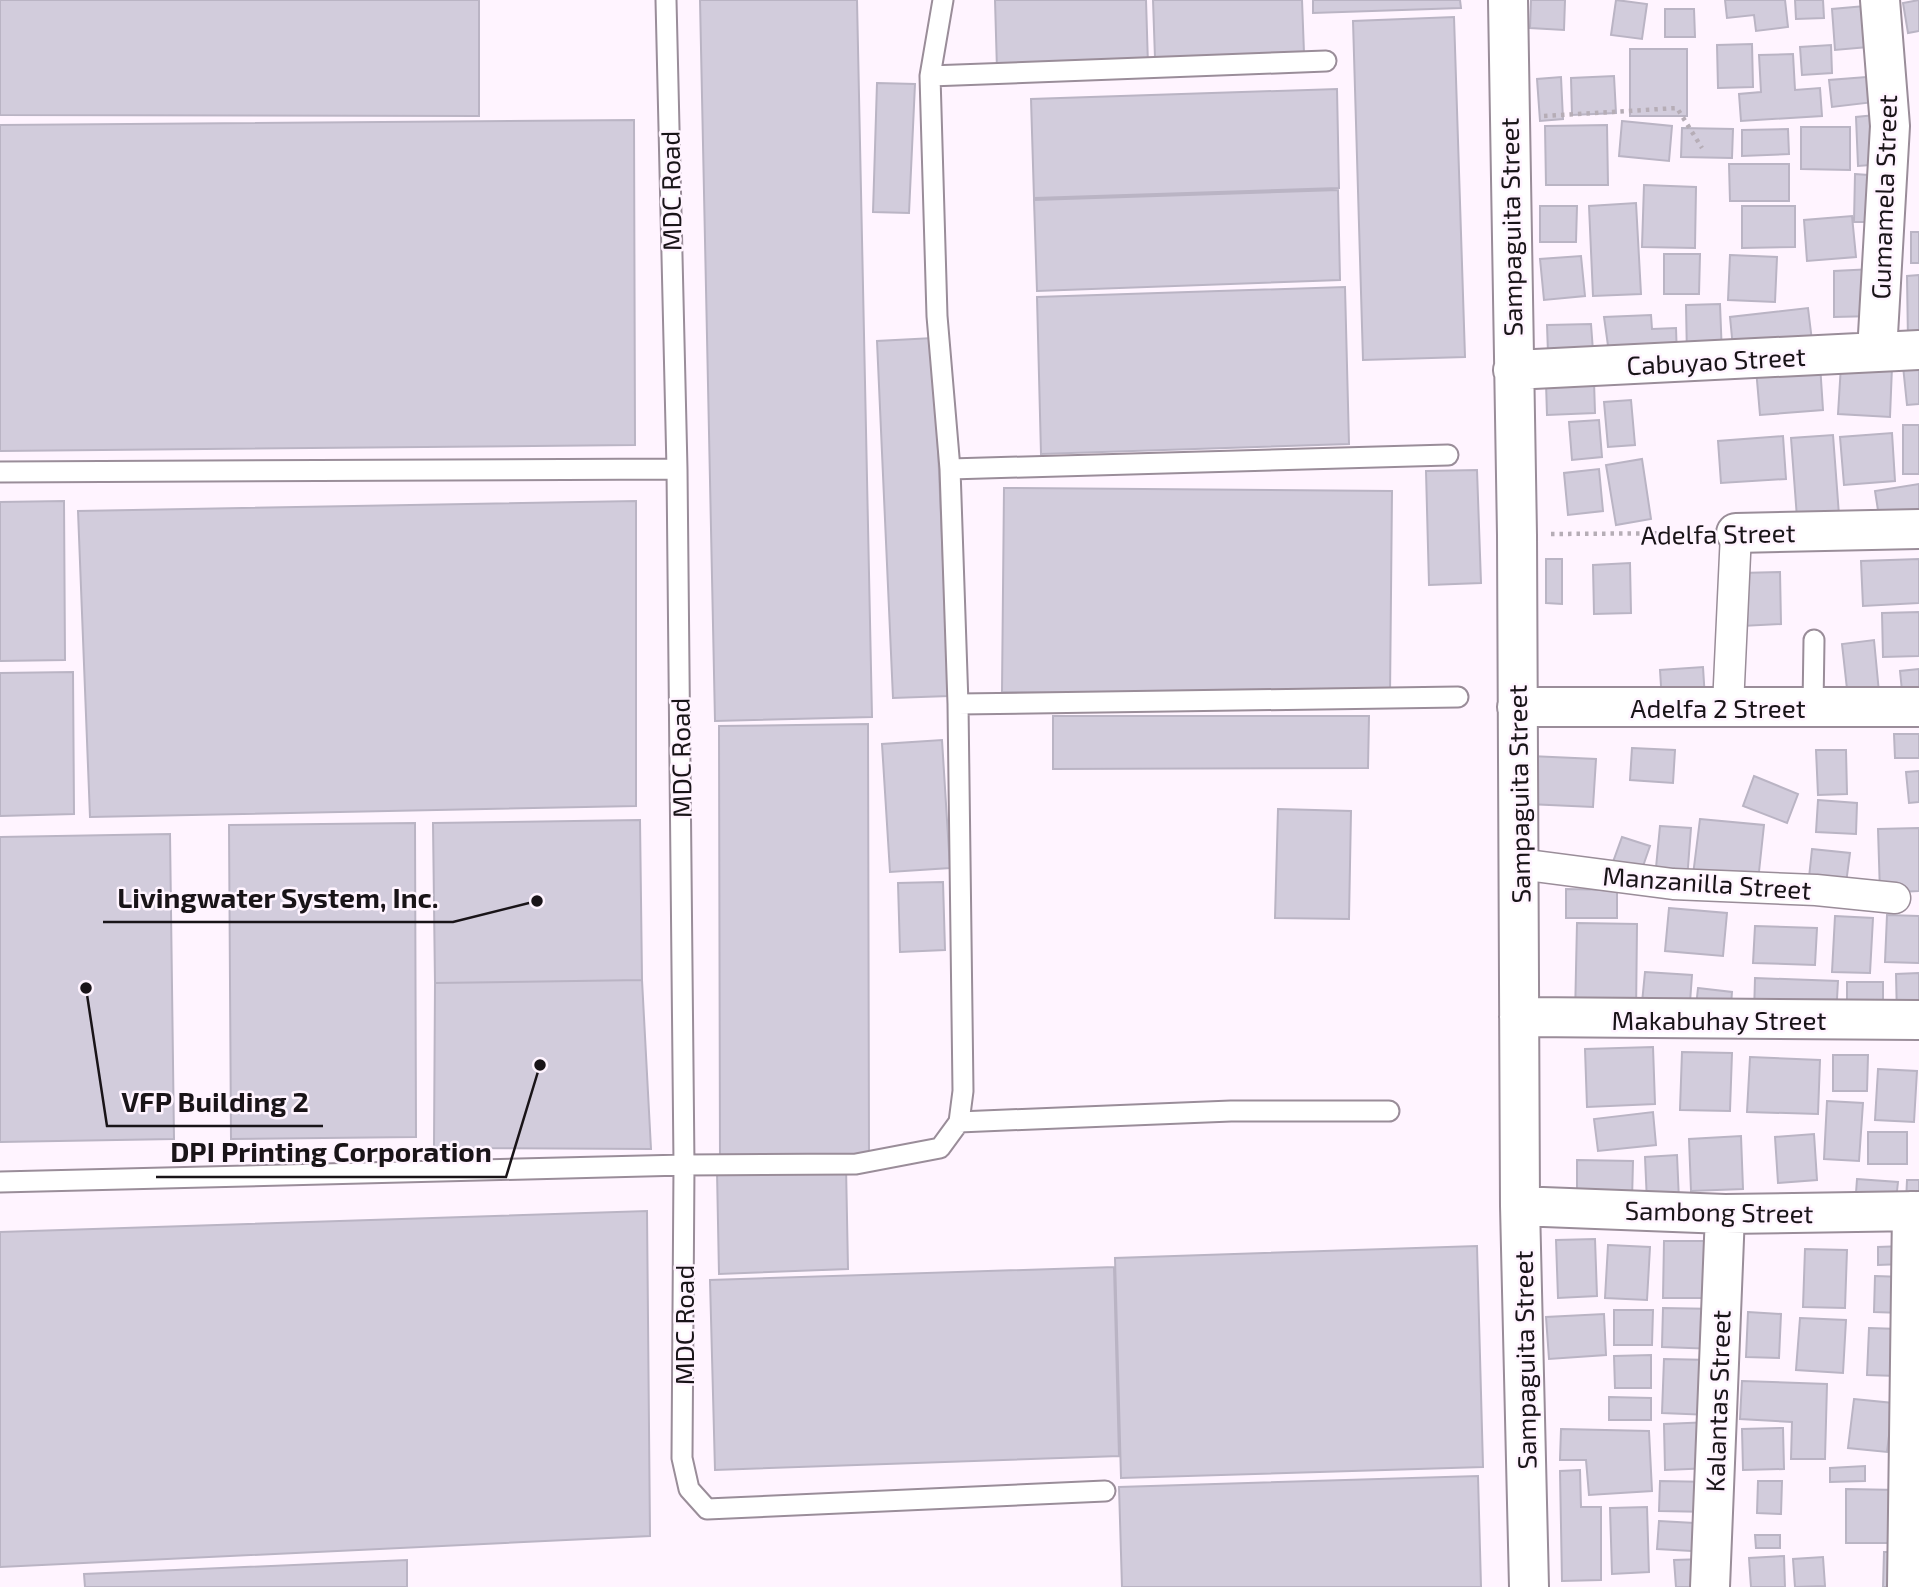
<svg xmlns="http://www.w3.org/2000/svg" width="1919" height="1587" viewBox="0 0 1919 1587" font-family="'Exo 2',sans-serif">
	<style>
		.building { fill: #d2ccdc; stroke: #bab4c4; stroke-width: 2 }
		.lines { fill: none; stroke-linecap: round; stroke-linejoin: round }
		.service-casing { stroke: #9a8d99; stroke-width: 23 }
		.pedestrian-casing { stroke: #9a8d99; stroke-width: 33 }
		.minor-casing { stroke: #9a8d99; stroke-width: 42 }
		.path { stroke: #b6adb6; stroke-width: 4.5; stroke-dasharray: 3.5 5; stroke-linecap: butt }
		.service { stroke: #fff; stroke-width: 19 }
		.pedestrian { stroke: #fff; stroke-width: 30 }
		.minor { stroke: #fff; stroke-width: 38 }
		.labels { text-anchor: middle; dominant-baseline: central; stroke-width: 5; stroke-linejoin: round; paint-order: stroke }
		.street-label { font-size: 26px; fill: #191418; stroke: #fff4ff }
		.leader { fill: none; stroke: #191418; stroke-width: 2.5 }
		.callout-dot { fill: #191418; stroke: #fff4ff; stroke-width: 2.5 }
		.callout-label { font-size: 28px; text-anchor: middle; font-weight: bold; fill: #191418; stroke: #fff4ff; stroke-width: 5; stroke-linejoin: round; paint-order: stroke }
	</style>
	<rect width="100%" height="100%" fill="#fff4ff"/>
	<path class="building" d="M0,0H479V116L0,115Z
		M700,0H857L872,717L715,721Z
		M995,0H1146L1148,65L997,70Z
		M1153,0H1302L1304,53L1155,58Z
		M1313,0H1460L1461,8L1313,13Z
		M1531,0H1565L1564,30L1530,28Z
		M1616,0L1647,4L1642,39L1611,35Z
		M1725,0H1785L1788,27L1756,31L1754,15L1727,18Z
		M1795,0H1823L1824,18L1796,19Z
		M1919,0V31L1908,33L1903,3Z
		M1876,5L1879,46L1835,50L1832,9Z
		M1665,9H1694L1695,37H1665Z
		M1454,17L1465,357L1363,360L1353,21Z
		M1752,44L1753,87L1718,88L1717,45Z
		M1831,45L1832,73L1802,75L1800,47Z
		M1630,49H1687V116H1630Z
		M1793,54L1795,90L1820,88L1822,116L1741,121L1739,94L1761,92L1759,55Z
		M1614,76L1616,113L1572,115L1571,78Z
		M1879,76L1883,101L1832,107L1829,80Z
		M1561,77L1563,119L1540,121L1537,79Z
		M877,83L915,84L909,213L873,212Z
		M1337,89L1339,188L1034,198L1031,99Z
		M1885,114L1884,164L1858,166L1856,117Z
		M634,120L635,445L0,451V125Z
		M1622,121L1672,126L1669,161L1619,156Z
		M1607,125L1608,185H1546L1545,126Z
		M1801,127H1850V170L1801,169Z
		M1682,128L1733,129L1732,158L1681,157Z
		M1788,129L1789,154L1742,156V130Z
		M1729,164H1789V201H1730Z
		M1855,174L1882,176L1880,222H1854Z
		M1644,185L1696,187L1695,248L1642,247Z
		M1338,190L1340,280L1037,291L1034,200Z
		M1636,203L1641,294L1593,296L1589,206Z
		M1540,206H1577L1576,242H1540Z
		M1742,206H1795V247L1742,248Z
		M1852,216L1856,257L1807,261L1804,220Z
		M1911,232H1919V263H1911Z
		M1664,254H1700L1699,294H1664Z
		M1730,255L1777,257L1775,302L1728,300Z
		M1581,256L1585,296L1544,300L1540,259Z
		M1873,269L1875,316L1834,317V271Z
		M1919,275V341L1908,342L1907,276Z
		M1345,287L1349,444L1041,454L1037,297Z
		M1720,304L1722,355L1687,357L1686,305Z
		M1808,308L1813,349L1734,358L1730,317Z
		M1651,315L1652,329L1676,328L1677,357L1610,360L1604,317Z
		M1591,324L1593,351L1548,353L1547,325Z
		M933,338L949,696L893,698L877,341Z
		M1820,364L1823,410L1760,415L1756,369Z
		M1841,365L1892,367L1890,417L1838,414Z
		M1919,365V404L1907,405L1903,366Z
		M1594,381L1595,413L1547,415L1546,383Z
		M1631,400L1635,445L1608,447L1604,402Z
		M1599,420L1602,457L1572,460L1569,422Z
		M1903,425H1919V474H1903Z
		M1892,433L1895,481L1844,485L1840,437Z
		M1833,435L1839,515L1797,518L1791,438Z
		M1783,436L1786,479L1721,483L1718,441Z
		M1642,459L1651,519L1616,525L1606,465Z
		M1599,469L1603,511L1568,515L1564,473Z
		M1477,470L1481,583L1429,585L1426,471Z
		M1919,484V517L1880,523L1875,491Z
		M1004,488L1392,491L1390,696L1002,692Z
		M64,501L65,660L0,661V502Z
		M636,501V806L90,817L78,511Z
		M1546,559H1562V604L1546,603Z
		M1919,559V603L1863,606L1861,561Z
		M1630,563L1631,613L1594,614L1593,565Z
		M1780,572L1781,624L1742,626L1740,573Z
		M1919,612V656L1883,657L1882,613Z
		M1874,640L1880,703L1849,707L1842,644Z
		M1703,667L1705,699L1662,702L1660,670Z
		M1919,669V710L1904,711L1900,671Z
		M73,672L74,814L0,816V673Z
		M1053,716H1369L1368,768L1053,769Z
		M868,724L869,1161L720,1162L719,726Z
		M1894,734H1919V758H1895Z
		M942,740L950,868L890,872L882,744Z
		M1632,748L1675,750L1673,783L1630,780Z
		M1816,750H1846L1847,794L1818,795Z
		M1530,756L1596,759L1593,807L1528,804Z
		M1919,771V802L1909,803L1906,772Z
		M1754,776L1798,794L1787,823L1743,806Z
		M1818,800L1857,803L1856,834L1816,832Z
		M1278,809L1351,811L1349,919L1275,918Z
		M1700,819L1764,825L1758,881L1693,875Z
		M640,820L642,980L435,983L433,823Z
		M415,823L416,1137L231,1139L229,825Z
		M1660,826L1691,828L1687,880L1655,878Z
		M1919,828V891L1880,893L1878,829Z
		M170,834L174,1139L0,1142V837Z
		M1622,837L1650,846L1641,872L1613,862Z
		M1812,849L1850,853L1845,891L1808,887Z
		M943,882L945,950L900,952L898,883Z
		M1566,889L1617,890V918H1566Z
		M1669,908L1727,913L1723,956L1665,951Z
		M1887,915L1919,916V963L1885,962Z
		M1835,916L1873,918L1870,973L1832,972Z
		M1577,923L1637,924L1636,1017L1575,1016Z
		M1755,926L1817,928L1815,965L1753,963Z
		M1645,972L1692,975L1689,1016L1641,1013Z
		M1919,973V1017H1897L1896,974Z
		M1755,978L1838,981L1836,1017L1754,1014Z
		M642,980L651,1149L434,1148L435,983Z
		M1847,982H1883V1022H1847Z
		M1698,988L1732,992L1730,1019L1695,1016Z
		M1653,1047L1655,1104L1587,1107L1585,1049Z
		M1682,1052L1732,1053L1730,1111L1680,1110Z
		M1833,1055H1868L1867,1091H1833Z
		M1750,1057L1820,1060L1818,1114L1747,1112Z
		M1878,1069L1917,1071L1914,1122L1875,1120Z
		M1827,1101L1863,1103L1859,1161L1824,1159Z
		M1653,1112L1656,1145L1598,1151L1594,1119Z
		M1868,1132H1907V1164H1868Z
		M1814,1134L1817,1180L1778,1183L1775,1137Z
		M1741,1136L1743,1189L1691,1191L1689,1139Z
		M1677,1155L1679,1200L1647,1202L1645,1157Z
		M1577,1160L1633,1161L1632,1201L1577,1200Z
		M846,1166L848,1269L719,1274L717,1171Z
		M1857,1179L1898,1182L1895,1209L1855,1207Z
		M1907,1180H1919V1203H1906Z
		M647,1211L650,1536L0,1567V1232Z
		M1595,1239L1597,1296L1558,1298L1556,1240Z
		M1664,1241H1720V1298H1663Z
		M1608,1245L1650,1247L1647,1300L1605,1298Z
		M1477,1246L1483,1467L1121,1478L1115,1258Z
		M1903,1246V1264L1878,1265V1247Z
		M1805,1249L1847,1250L1845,1308L1803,1307Z
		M1114,1267L1119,1456L715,1470L710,1280Z
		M1875,1276L1903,1277L1902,1313L1874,1312Z
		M1663,1308L1718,1309L1716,1349L1662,1347Z
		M1614,1310H1653L1652,1345H1614Z
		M1748,1312L1781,1314L1779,1358L1746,1357Z
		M1604,1314L1606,1355L1549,1359L1546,1317Z
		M1800,1318L1846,1320L1843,1373L1796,1370Z
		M1869,1328L1899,1329L1897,1376L1867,1375Z
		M1651,1355V1388H1615L1614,1356Z
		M1664,1359L1711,1360L1710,1415L1662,1413Z
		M1742,1381L1827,1384L1825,1459H1791L1792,1422L1740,1419Z
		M1609,1397L1651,1398V1420H1609Z
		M1854,1399L1893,1403L1887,1452L1848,1448Z
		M1711,1422L1712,1468L1665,1470L1664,1424Z
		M1783,1428L1784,1469L1743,1470L1742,1429Z
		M1561,1429L1649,1431L1652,1491L1589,1495L1586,1460H1560Z
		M1865,1466V1481L1830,1482V1468Z
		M1580,1470L1581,1507H1601V1580L1562,1581L1560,1471Z
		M1478,1476L1481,1587H1122L1119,1487Z
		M1660,1481L1712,1482L1711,1512L1659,1511Z
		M1758,1481H1782L1781,1514L1757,1513Z
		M1846,1489L1899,1490L1898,1543H1846Z
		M1647,1507L1649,1572L1612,1574L1610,1508Z
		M1659,1521L1712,1524L1709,1552L1657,1549Z
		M1755,1535H1780V1548H1756Z
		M1884,1552H1906L1905,1587H1883Z
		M1784,1556L1785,1587H1751L1749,1558Z
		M1823,1557L1825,1586L1795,1587L1793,1559Z
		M1705,1559L1706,1587H1676L1674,1560Z
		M407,1560V1587H85L84,1574Z"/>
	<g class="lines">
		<defs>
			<path id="service" d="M666,0L677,469L684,1165L682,1458L689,1489L707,1509L1105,1491
				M930,76L1326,61
				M950,469L1448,455
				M0,472L677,469
				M958,704L1458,697
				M1813,707L1814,640
				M959,1122L1231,1111H1389
				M0,1182L684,1165L856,1164L940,1148L959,1122L963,1091L958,704L950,469L937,316L930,76L943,0"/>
			<path id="pedestrian" d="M1728,706L1736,533
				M1520,864L1673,884L1816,890L1895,898"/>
			<path id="minor" d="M1508,0L1517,535L1520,1206L1529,1587
				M1877,352L1890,126L1880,0
				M1513,370L1919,350
				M1736,533L1919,529
				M1517,707H1919
				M1519,1017L1919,1020
				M1520,1206L1725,1214L1919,1211
				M1710,1587L1725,1214
				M1907,1587L1912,1211"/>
		</defs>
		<use href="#service" class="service-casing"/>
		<use href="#pedestrian" class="pedestrian-casing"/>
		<use href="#minor" class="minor-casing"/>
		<path class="path" d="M1544,116L1677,108L1702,148
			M1551,534L1700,533"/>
		<use href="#service" class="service"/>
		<use href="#pedestrian" class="pedestrian"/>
		<use href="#minor" class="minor"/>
	</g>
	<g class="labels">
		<g class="street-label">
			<text transform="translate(670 191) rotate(-91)">MDC Road</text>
			<text transform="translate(1883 197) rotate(-88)">Gumamela Street</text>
			<text transform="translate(1510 227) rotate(-91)">Sampaguita Street</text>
			<text transform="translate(1716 360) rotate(-3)">Cabuyao Street</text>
			<text transform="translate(1718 533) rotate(-1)">Adelfa Street</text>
			<text x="1718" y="707">Adelfa 2 Street</text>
			<text transform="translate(680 758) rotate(-91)">MDC Road</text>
			<text transform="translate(1518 794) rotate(-91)">Sampaguita Street</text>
			<text transform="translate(1707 882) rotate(4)">Manzanilla Street</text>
			<text x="1719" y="1019">Makabuhay Street</text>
			<text transform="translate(1719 1211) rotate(1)">Sambong Street</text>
			<text transform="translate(683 1325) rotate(-90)">MDC Road</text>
			<text transform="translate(1524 1360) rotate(-91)">Sampaguita Street</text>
			<text transform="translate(1717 1401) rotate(-88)">Kalantas Street</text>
		</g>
	</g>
	<path class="leader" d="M537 901L453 922H103M86 988L107 1126H323M540 1065L506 1177H156"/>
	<g class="callout-dot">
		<circle cx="537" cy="901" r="7"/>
		<circle cx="86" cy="988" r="7"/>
		<circle cx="540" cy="1065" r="7"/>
	</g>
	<g class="callout-label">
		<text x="278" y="908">Livingwater System, Inc.</text>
		<text x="215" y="1112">VFP Building 2</text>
		<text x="331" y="1162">DPI Printing Corporation</text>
	</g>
</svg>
